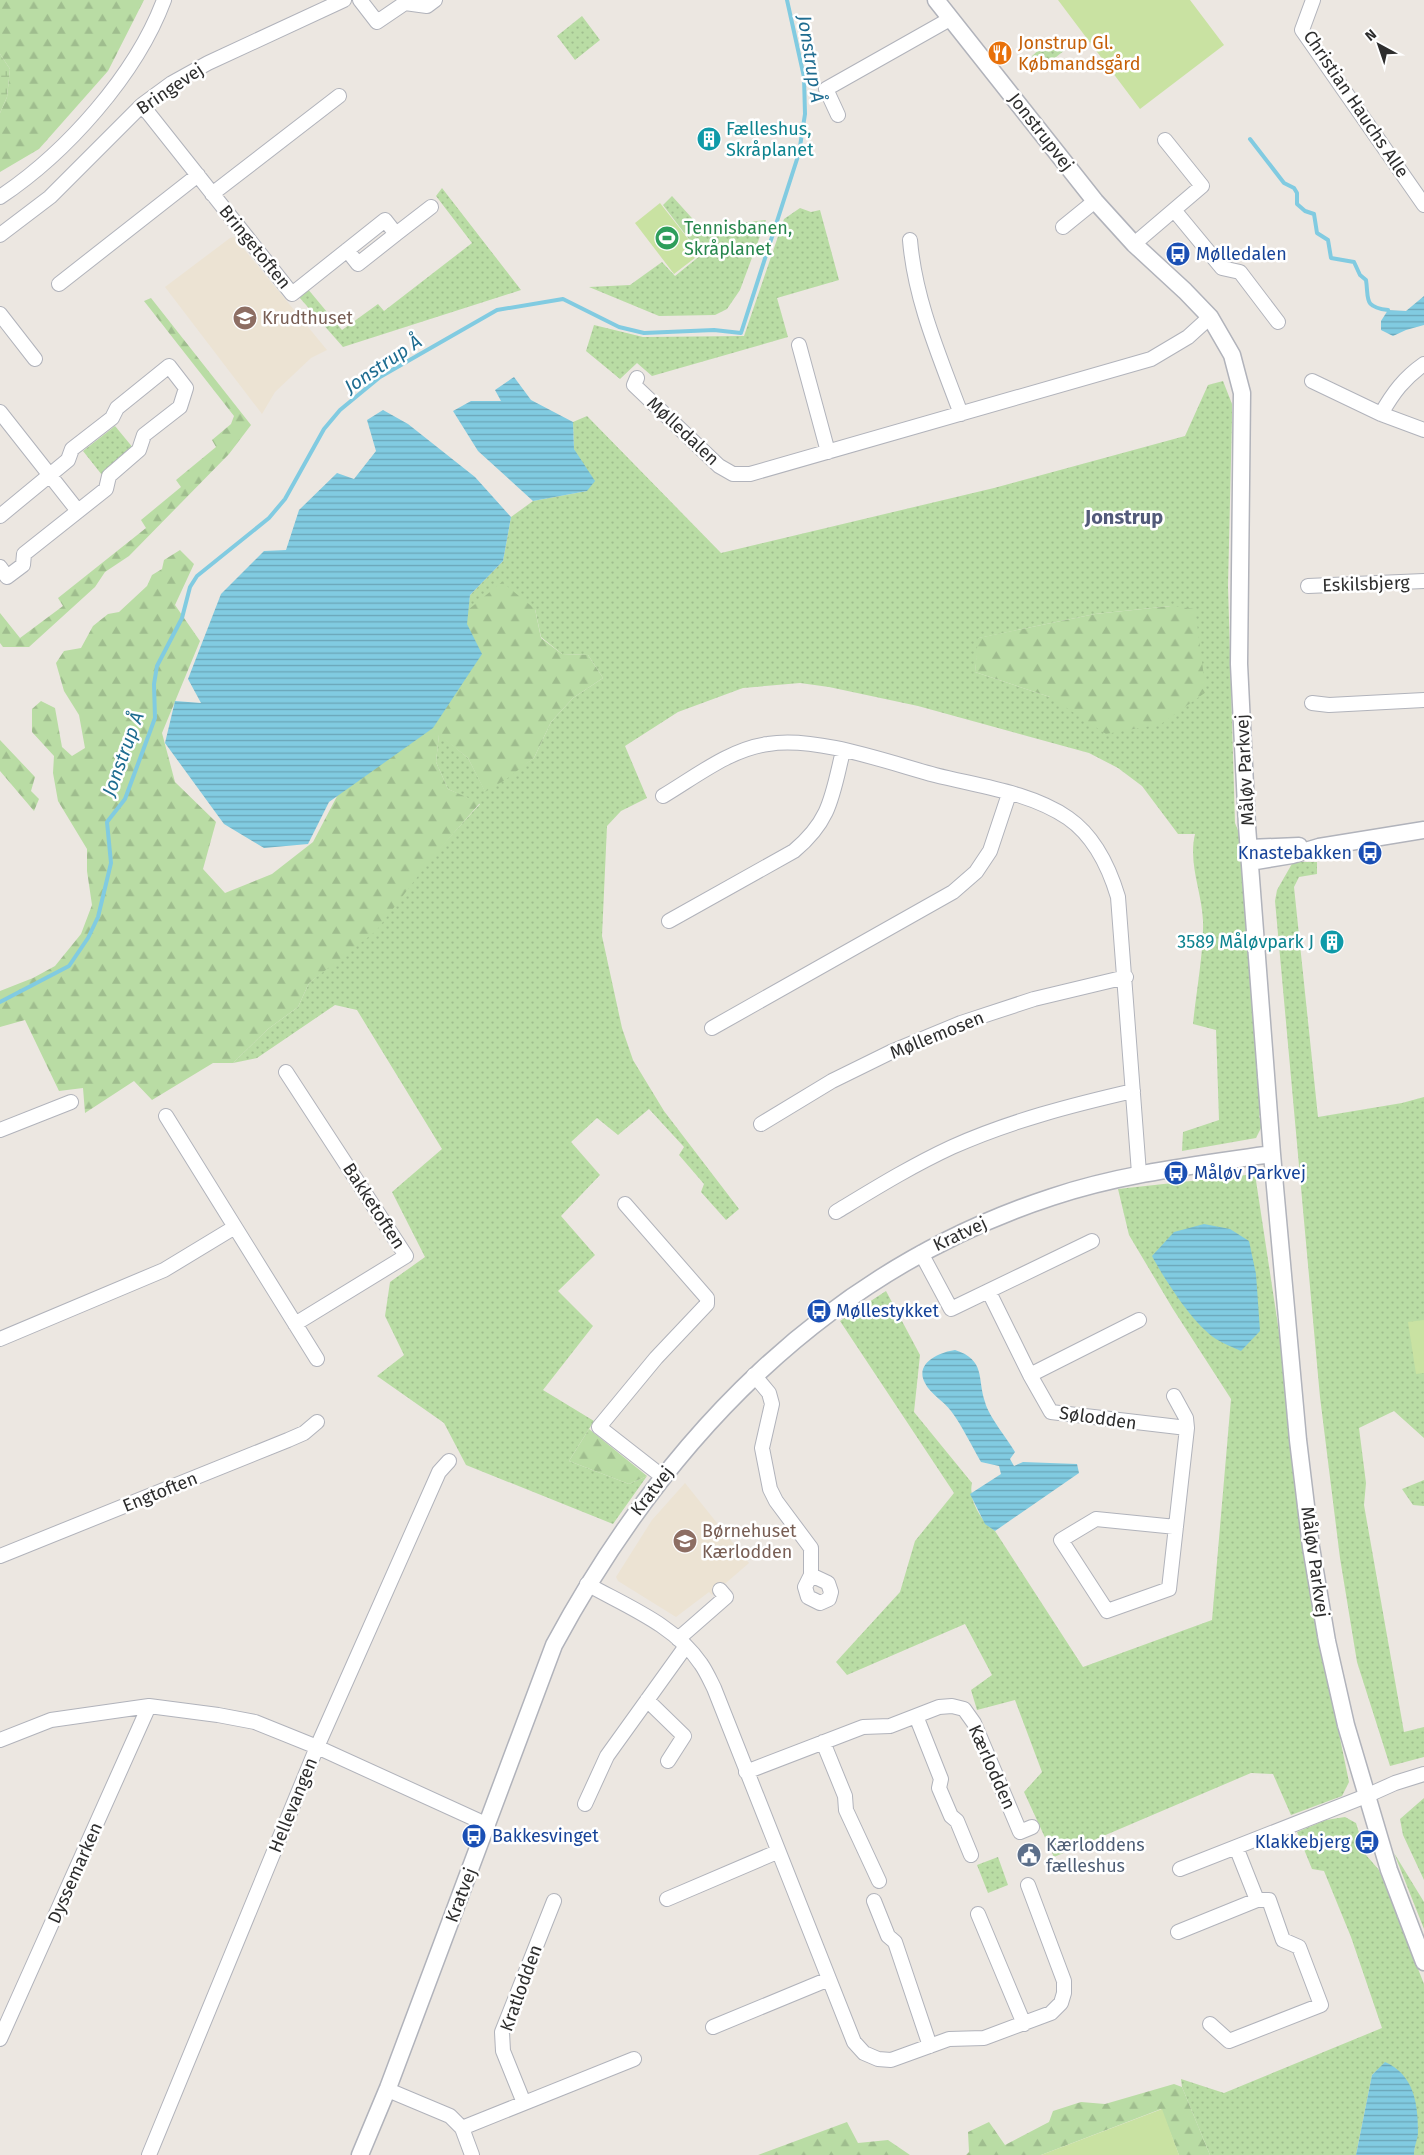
<svg xmlns="http://www.w3.org/2000/svg" width="1424" height="2155" viewBox="0 0 1424 2155" font-family="'Fira Sans',sans-serif">
	<style>
		.education { fill: #ece3d3 }
		.grass { fill: url(#grass-dots); fill-rule: evenodd }
		.forest { fill: url(#forest-firs) }
		.wetland { fill: url(#wetland-marsh) }
		.pitch { fill: #c9e2a2 }
		.water { fill: url(#water-rules) }
		.lines { fill: none; stroke-linecap: round; stroke-linejoin: round }
		.stream { stroke: #81cbe1; stroke-width: 4 }
		.minor-casing { stroke: #b1b3bb; stroke-width: 16 }
		.tertiary-casing { stroke: #b1b3bb; stroke-width: 19 }
		.minor { stroke: #fff; stroke-width: 14 }
		.tertiary { stroke: #fff; stroke-width: 16 }
		.labels { text-anchor: middle; dominant-baseline: central; stroke-width: 5; stroke-linejoin: round; paint-order: stroke }
		.food-label { font-size: 18px; fill: #c56008; stroke: #fff; text-anchor: start }
		.street-label { font-size: 18px; fill: #2d2d2d; stroke: #fff }
		.culture-label { font-size: 18px; fill: #0d838f; stroke: #fff; text-anchor: start }
		.leisure-label { font-size: 18px; fill: #27864d; stroke: #fff; text-anchor: start }
		.transit-label { font-size: 18px; fill: #164399; stroke: #fff; text-anchor: start }
		.education-label { font-size: 18px; fill: #785e54; stroke: #fff; text-anchor: start }
		.service-label { font-size: 18px; fill: #4e5e75; stroke: #fff; text-anchor: start }
		.water-label { font-size: 19px; font-style: italic; fill: #1e6c90; stroke: #fff }
		.quarter-label { font-size: 20px; font-weight: bold; fill: #525a79; stroke: #fff }
	</style>
	<defs>
		<pattern id="grass-dots" width="8" height="8" patternUnits="userSpaceOnUse" patternTransform="scale(1.25)"><rect width="8" height="8" fill="#b9dca4"/><path d="M2 2h.1M6 6h.1" fill="none" stroke="#9fbd8e" stroke-width="1.8" stroke-linecap="round"/></pattern>
		<pattern id="forest-firs" width="22" height="20" patternUnits="userSpaceOnUse" patternTransform="scale(1.25)"><rect width="22" height="20" fill="#b9dca4"/><path d="M5 1l3.5 6h-7zM16 11l3.5 6h-7z" fill="#9fbd8e"/></pattern>
		<pattern id="wetland-marsh" width="20" height="14" patternUnits="userSpaceOnUse" patternTransform="scale(1.25)"><rect width="20" height="14" fill="#b9dca4"/><path d="M1 5h8M5 5V1M11 12h8M15 12V8" fill="none" stroke="#9fbd8e"/></pattern>
		<pattern id="water-rules" width="6" height="5" patternUnits="userSpaceOnUse" patternTransform="scale(1.25)"><rect width="6" height="5" fill="#81cbe1"/><path d="M0 2.5h6" fill="none" stroke="#6aa5b7"/></pattern>
	</defs>
	<rect width="100%" height="100%" fill="#ece7e1"/>
	<path class="education" d="M234,237L327,350L311,358L275,392L262,414L165,287L230,238Z
		M685,1483L749,1563L712,1595L709,1592L676,1617L618,1581L616,1577L652,1520Z"/>
	<path class="grass" d="M582,16L600,40L575,60L557,36Z
		M1056,35L1065,50L1042,68L1032,56Z
		M442,188L521,290L343,347L299,297L307,288L342,330L378,304L384,311L472,243L436,196Z
		M672,196L700,227L766,220L740,290L727,309L715,315L659,316L589,287L630,285L662,262L675,276L701,255L663,205Z
		M800,208L811,212L820,210L839,280L777,298L788,337L652,376L637,363L620,379L586,351L594,325L643,337L744,336L784,219Z
		M1223,381L1232,404V418L1228,586L1235,823L1239,833L1261,1112L1259,1117L1264,1122L1256,1138L1182,1151L1183,1132L1219,1120L1216,1030L1193,1024C1196,993 1204,951 1203,921C1202,892 1188,864 1195,834H1178L1142,786L1118,768L1089,753L918,706L829,687L800,683L743,688L678,712L625,746L647,798L621,811L607,826L602,936L622,1028L633,1060L664,1111L739,1209L726,1220L701,1192L704,1184L679,1155L684,1147L649,1109L618,1135L597,1118L571,1142L600,1175L561,1216L595,1255L558,1291L593,1326L543,1390L594,1421L569,1461L629,1484L647,1476L613,1524L466,1465L444,1423L377,1376L404,1355L385,1316L390,1282L425,1257L392,1192L442,1149L357,1010L335,1005L257,1058L233,1063L268,1029L298,1007L309,983L338,959L480,804L448,789L436,762L439,734L468,758L485,791L534,758L551,722L573,698L603,678L588,655L562,654L541,637L535,609L468,610L470,595L503,561L511,517L533,501L587,491L574,449L573,422L587,416L721,553L994,488L1185,436L1208,385ZM1171,606L1050,697L975,672L979,638L1095,614Z
		M115,426L134,449L102,475L83,451Z
		M1293,862H1317V874L1299,877L1294,887L1318,1117L1402,1103L1424,1097V1438L1394,1411L1359,1428L1366,1483L1364,1505L1404,1732L1424,1727V1757L1390,1766L1357,1662L1340,1558L1320,1397L1275,901L1277,890Z
		M1255,1174L1284,1365L1312,1602L1349,1782L1342,1796L1291,1815L1273,1774L1251,1773L1054,1857L1024,1792L1042,1772L1015,1700L977,1710L971,1690L992,1675L965,1624L847,1675L836,1662L900,1592L915,1541L954,1493L840,1321L886,1291L920,1355L914,1412L972,1483C968,1500 981,1521 995,1531L1083,1667L1212,1620L1231,1399L1173,1309L1129,1235L1118,1189Z
		M1424,1480V1506L1413,1505L1402,1489Z
		M1424,1798V1880L1403,1835L1400,1819Z
		M1345,1817L1356,1823L1366,1855L1379,1870L1424,1984V2155H1414C1414,2143 1419,2133 1417,2121C1415,2105 1394,2077 1385,2063L1372,2075L1356,2155H1210L1182,2087L1181,2079L1224,2093L1382,2028L1351,1937L1324,1871L1312,1869L1297,1832L1326,1820Z
		M1394,1853L1424,1902V1929Z
		M998,1857L1008,1885L988,1893L977,1865Z"/>
	<path class="forest" d="M0,0H144L108,71L39,149L0,172V113L7,97L10,69L0,54Z
		M151,298L251,425L229,454L129,556L105,572L95,587L29,647H3L0,643V613L20,638L63,606L58,598L146,528L141,520L181,487L176,480L216,447L212,440L231,424L234,416L144,301Z
		M180,550L194,564L175,605L200,641L162,733L175,782L216,822L203,869L225,893L272,874L313,842L345,781L463,614L502,582L535,609L541,638L562,654L588,655L603,678L573,698L551,722L534,758L505,780L485,792L468,758L439,735L436,762L448,789L480,803L431,859L376,931L309,983L298,1007L268,1029L233,1063H213L152,1100L134,1081L85,1113L83,1088L59,1091L25,1020L0,1027V991L33,978L55,966L81,934L92,905L87,871V849L58,801L53,773L54,756L32,732V709L41,701L55,708L62,747L72,756L85,748L79,715L64,691L56,663L64,651L81,648L93,626L108,614L119,612L147,586L152,575L162,569L164,560Z
		M1171,606L1195,609L1206,692L1161,724L1106,734L1050,697L975,672L978,638L1095,614Z
		M0,740L35,777L31,791L39,799L34,811L0,771Z
		M589,1429L647,1476L629,1484L569,1461Z
		M1174,2084L1182,2087L1210,2155H1179L1161,2109L1041,2155H966L969,2152L968,2132L989,2122L1005,2145L1049,2122L1053,2111L1081,2102L1105,2104Z
		M847,2122L858,2143L888,2140L910,2155H758Z"/>
	<path class="wetland" d="M0,54L10,69L7,97L0,113Z"/>
	<path class="pitch" d="M1058,0H1190L1224,45L1140,109Z
		M660,203L700,254L674,274L635,223Z
		M1424,1320V1373L1416,1374L1408,1322Z
		M1162,2109L1179,2155H1041Z"/>
	<path class="water" d="M1424,296V325L1406,330L1393,336L1381,330V321L1388,310L1406,311Z
		M514,377L531,400L573,422L574,449L595,481L587,491L533,501L478,451L453,411L471,401H501L495,390Z
		M383,410L408,424L475,477L511,517L503,561L470,595L467,624L482,654L433,728L329,802L308,844L264,848L224,824L165,743L175,701L201,703L188,679L221,594L264,551L286,550L299,510L337,473L354,479L376,451L367,420Z
		M1204,1224L1230,1229L1249,1241L1256,1274L1260,1331L1241,1351C1233,1347 1224,1344 1216,1339C1193,1324 1165,1280 1152,1256L1174,1232Z
		M955,1350C986,1360 977,1378 985,1402C989,1417 1007,1438 1015,1452L1010,1459L1014,1466L1023,1462L1077,1464L1079,1473L995,1531L985,1524L970,1494L1001,1474L999,1466L981,1462C971,1445 963,1427 951,1411C944,1401 930,1394 925,1383C914,1363 940,1352 955,1350Z
		M1385,2062C1414,2075 1418,2103 1418,2132C1418,2139 1414,2145 1414,2155H1356L1372,2075Z"/>
	<g class="lines">
		<path class="stream" d="M1250,139L1284,183L1294,188L1297,193V204L1305,211L1314,214L1317,233L1328,240L1331,258L1354,262L1360,275L1366,280C1369,299 1363,307 1388,310
			M0,1002L69,966L88,938L98,917L111,863L107,822L125,799L155,718L154,684L157,666L182,618L190,587L197,576L269,518L285,499L324,429L340,410L380,377L497,310L563,299L619,327L644,333L714,330L741,333L799,153L805,114L804,77L787,0"/>
		<defs>
			<path id="minor" d="M360,0L377,22L405,3L427,6L435,0
				M1313,0L1302,30L1424,205
				M142,105L292,294L385,220L396,234L431,207
				M838,115L826,89L950,19
				M212,194L339,96
				M0,197C66,153 136,75 164,0
				M1174,210L1222,268L1240,272L1278,322
				M1063,227L1095,201
				M0,235L50,197L142,105L172,83L208,63L344,0
				M910,240C915,301 940,357 961,414
				M1134,244L1202,186L1165,140
				M347,250L358,264L396,234
				M59,284L198,175
				M0,314L35,359
				M799,345L828,452
				M637,378L634,385L719,466L733,474H750L1151,359L1188,337L1210,317
				M1312,381L1381,414L1424,430
				M0,412L78,511
				M1381,414C1393,393 1404,378 1424,364
				M0,516L68,460L72,449L112,418L117,408L169,366L186,388L180,407L144,435L139,450L109,476L106,489L24,554L23,565L7,577L0,567
				M1308,586L1424,581
				M1312,703L1329,705L1424,700
				M663,796C695,777 730,749 768,744C816,736 887,762 935,775C978,786 1030,792 1068,818C1094,836 1109,867 1118,897L1139,1173
				M669,921L794,851C831,820 832,796 843,751
				M712,1028L953,892L976,872L990,851L1009,794
				M286,1072L406,1256L295,1324
				M166,1116L317,1359
				M761,1124L832,1081L891,1052L961,1023L1034,999L1126,977
				M0,1130L71,1102
				M625,1204L707,1298V1304L656,1358L599,1427L663,1477
				M836,1212C874,1189 911,1166 952,1147C1010,1121 1072,1105 1133,1091
				M921,1253L951,1309L1092,1241
				M989,1292L1030,1375L1051,1412L1187,1428
				M0,1339L164,1270L235,1227
				M754,1375L769,1393L772,1404L762,1448L770,1489L776,1501L811,1548V1575L805,1587L808,1597L820,1603L829,1599L831,1592L828,1583L811,1575
				M1030,1375L1139,1320
				M1174,1396L1186,1418L1187,1428L1169,1589L1107,1611L1061,1540L1096,1519L1176,1527
				M0,1556L288,1440L304,1433L317,1422
				M587,1584C626,1606 675,1625 701,1664C706,1671 710,1680 714,1688L854,2042L864,2053L878,2059L891,2060L949,2039L984,2038L1051,2013L1061,2003L1064,1993V1981L1028,1885
				M678,1639L726,1597L720,1590
				M647,1700L684,1736L668,1761
				M916,1716L941,1779L939,1788L951,1816L957,1821L971,1855
				M0,1740L51,1720L149,1706L218,1715L255,1722L317,1747L488,1825
				M823,1742L845,1796L846,1810L879,1881
				M746,1772L863,1727L890,1726L939,1707L952,1706L964,1709L974,1723L1020,1832L1032,1827
				M585,1804L607,1756L686,1646
				M1180,1869L1366,1796L1395,1783L1424,1774
				M667,1899L777,1852
				M874,1901L888,1936L895,1942L930,2046
				M978,1914L1024,2024
				M1178,1932L1257,1900
				M1210,2024L1229,2041L1321,2005L1299,1947L1283,1940L1269,1900H1257L1236,1847
				M713,2027L829,1979
				M0,2039L149,1706
				M388,2090L450,2116L462,2128L472,2155
				M524,2103L503,2051L502,2032L554,1901
				M462,2128L634,2059
				M149,2155L317,1747L439,1472L449,1461"/>
			<path id="tertiary" d="M936,0L1095,201L1134,244L1185,291L1210,317L1232,355L1242,393L1239,664L1247,826L1272,1154L1298,1440L1311,1547L1327,1641L1346,1725L1389,1870L1424,1962
				M1249,848L1299,846
				M1250,862L1292,855L1319,847L1424,830
				M360,2155L388,2088L554,1645C665,1439 826,1271 1052,1197C1124,1173 1198,1165 1272,1154"/>
		</defs>
		<use href="#minor" class="minor-casing"/>
		<use href="#tertiary" class="tertiary-casing"/>
		<use href="#minor" class="minor"/>
		<use href="#tertiary" class="tertiary"/>
	</g>
	<defs>
		<symbol id="restaurant-disc" viewBox="-11 -11 22 22"><circle r="9.5" fill="#e8710a" stroke="#fff"/><path d="M-5-6h1v4h1v-4h1v4h1v-4h1v5L-1.5 .5V6h-2V.5L-5-1ZM5-6V6H3V1.5H1.5Q1.5-4 5-6Z" fill="#fff"/></symbol>
		<symbol id="building-disc" viewBox="-11 -11 22 22"><circle r="9.5" fill="#0f9aa8" stroke="#fff"/><path d="M-4-6H4V6H1V3H-1V6H-4ZM-2.5-4.3h1.7v1.8h-1.7ZM.8-4.3h1.7v1.8H.8ZM-2.5-1h1.7V.8h-1.7ZM.8-1h1.7V.8H.8Z" fill="#fff"/></symbol>
		<symbol id="stadium-disc" viewBox="-11 -11 22 22"><circle r="9.5" fill="#2e9e5b" stroke="#fff"/><path d="M0-5a6.5 5 0 1 0 0 10a6.5 5 0 1 0 0-10ZM-3.5-1.8h7v3.6h-7Z" fill="#fff"/></symbol>
		<symbol id="bus-disc" viewBox="-11 -11 22 22"><circle r="9.5" fill="#1a4fb4" stroke="#fff"/><path d="M-5-6H5V4H4V6H2V4H-2V6H-4V4H-5ZM-3.5-4V0h7V-4ZM-3.5 1.2v1.5H-2V1.2ZM2 1.2v1.5H3.5V1.2Z" fill="#fff"/></symbol>
		<symbol id="school-disc" viewBox="-11 -11 22 22"><circle r="9.5" fill="#8d6e63" stroke="#fff"/><path d="M0-5L7-2L0 1L-7-2ZM-4 1L0 2.5L4 1V4Q0 6-4 4Z" fill="#fff"/></symbol>
		<symbol id="civic-disc" viewBox="-11 -11 22 22"><circle r="9.5" fill="#5c6f8a" stroke="#fff"/><path d="M-.6-6.5H3V-4.5H.6V-3L4-1V1h2V6H-6V1h2V-1L-.6-3ZM-1.2 2.5V6h2.4V2.5Z" fill="#fff"/></symbol>
	</defs>
	<g fill-rule="evenodd">
		<use href="#restaurant-disc" x="986" y="39" width="28" height="28"/>
		<use href="#building-disc" x="695" y="125" width="28" height="28"/>
		<use href="#stadium-disc" x="653" y="224" width="28" height="28"/>
		<use href="#bus-disc" x="1164" y="240" width="28" height="28"/>
		<use href="#school-disc" x="231" y="304" width="28" height="28"/>
		<use href="#bus-disc" x="1356" y="839" width="28" height="28"/>
		<use href="#building-disc" x="1318" y="928" width="28" height="28"/>
		<use href="#bus-disc" x="1162" y="1159" width="28" height="28"/>
		<use href="#bus-disc" x="805" y="1297" width="28" height="28"/>
		<use href="#school-disc" x="671" y="1527" width="28" height="28"/>
		<use href="#bus-disc" x="460" y="1822" width="28" height="28"/>
		<use href="#bus-disc" x="1353" y="1828" width="28" height="28"/>
		<use href="#civic-disc" x="1015" y="1841" width="28" height="28"/>
	</g>
	<g class="labels">
		<g class="food-label">
			<text x="1018" y="43">Jonstrup Gl.<tspan x="1018" dy="21">Købmandsgård</tspan></text>
		</g>
		<g class="street-label">
			<text transform="translate(170 89) rotate(-34)">Bringevej</text>
			<text transform="translate(1356 104) rotate(56)">Christian Hauchs Alle</text>
			<text transform="translate(1041 132) rotate(52)">Jonstrupvej</text>
			<text transform="translate(255 247) rotate(51)">Bringetoften</text>
			<text transform="translate(683 431) rotate(43)">Mølledalen</text>
			<text transform="translate(1366 584) rotate(-2)">Eskilsbjerg</text>
			<text transform="translate(1245 770) rotate(-93)">Måløv Parkvej</text>
			<text transform="translate(937 1035) rotate(-22)">Møllemosen</text>
			<text transform="translate(374 1206) rotate(57)">Bakketoften</text>
			<text transform="translate(960 1234) rotate(-25)">Kratvej</text>
			<text transform="translate(1098 1418) rotate(8)">Sølodden</text>
			<text transform="translate(652 1491) rotate(-52)">Kratvej</text>
			<text transform="translate(160 1492) rotate(-22)">Engtoften</text>
			<text transform="translate(1315 1562) rotate(82)">Måløv Parkvej</text>
			<text transform="translate(992 1767) rotate(66)">Kærlodden</text>
			<text transform="translate(293 1805) rotate(-68)">Hellevangen</text>
			<text transform="translate(75 1873) rotate(-66)">Dyssemarken</text>
			<text transform="translate(461 1895) rotate(-69)">Kratvej</text>
			<text transform="translate(521 1988) rotate(-70)">Kratlodden</text>
		</g>
		<g class="culture-label">
			<text x="726" y="129">Fælleshus,<tspan x="726" dy="21">Skråplanet</tspan></text>
			<text x="1314" y="942" text-anchor="end">3589 Måløvpark J</text>
		</g>
		<g class="leisure-label">
			<text x="684" y="228">Tennisbanen,<tspan x="684" dy="21">Skråplanet</tspan></text>
		</g>
		<g class="transit-label">
			<text x="1196" y="254">Mølledalen</text>
			<text x="1352" y="853" text-anchor="end">Knastebakken</text>
			<text x="1194" y="1173">Måløv Parkvej</text>
			<text x="836" y="1311">Møllestykket</text>
			<text x="492" y="1836">Bakkesvinget</text>
			<text x="1350" y="1842" text-anchor="end">Klakkebjerg</text>
		</g>
		<g class="education-label">
			<text x="262" y="318">Krudthuset</text>
			<text x="702" y="1531">Børnehuset<tspan x="702" dy="21">Kærlodden</tspan></text>
		</g>
		<g class="service-label">
			<text x="1046" y="1845">Kærloddens<tspan x="1046" dy="21">fælleshus</tspan></text>
		</g>
		<g class="water-label">
			<text transform="translate(811 59) rotate(81)">Jonstrup Å</text>
			<text transform="translate(383 364) rotate(-34)">Jonstrup Å</text>
			<text transform="translate(123 754) rotate(-70)">Jonstrup Å</text>
		</g>
		<g class="quarter-label">
			<text x="1124" y="517">Jonstrup</text>
		</g>
	</g>
	<g transform="translate(1379 45) rotate(320)" stroke="#ffffff" stroke-width="4" paint-order="stroke">
	<path d="M0-4L9 19L0 12L-9 19Z" fill="#2d2d2d"/>
	<text y="-8" font-size="14" font-weight="bold" text-anchor="middle" fill="#2d2d2d">N</text>
	</g>
</svg>
